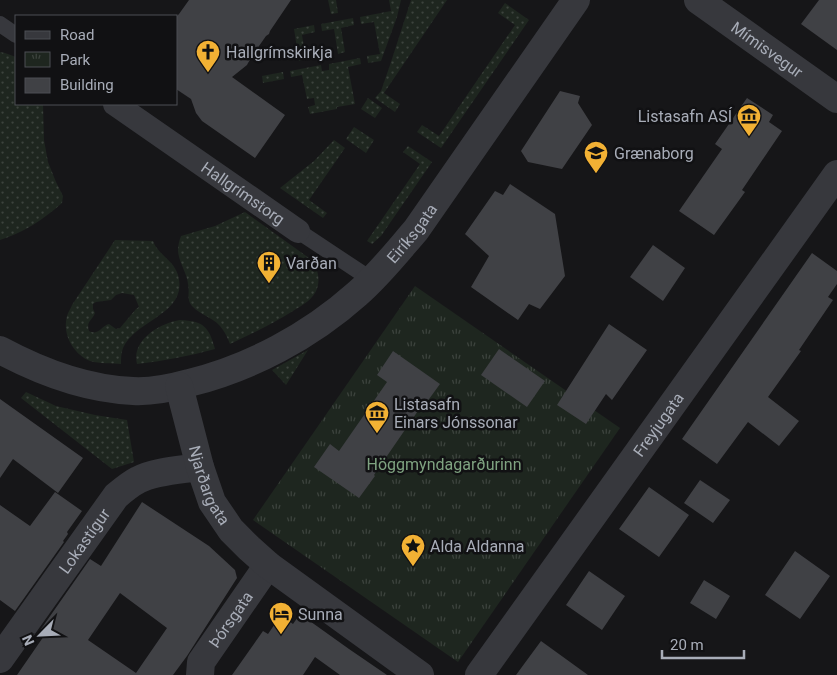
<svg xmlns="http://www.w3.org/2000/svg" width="837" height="675" viewBox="0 0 837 675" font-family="Roboto,sans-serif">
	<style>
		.grass { fill: url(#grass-dots); fill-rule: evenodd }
		.park { fill: url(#park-tufts) }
		.building { fill: #404145; fill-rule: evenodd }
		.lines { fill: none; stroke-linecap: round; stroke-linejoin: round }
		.service { stroke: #37383d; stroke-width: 16 }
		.pedestrian { stroke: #37383d; stroke-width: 24 }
		.minor { stroke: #37383d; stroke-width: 28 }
		.tertiary { stroke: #37383d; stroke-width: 28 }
		.labels { text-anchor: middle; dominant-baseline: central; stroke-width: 5; stroke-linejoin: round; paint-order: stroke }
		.street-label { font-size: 16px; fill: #a8adb8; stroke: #111113 }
		.poi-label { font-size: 16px; fill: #a8adb8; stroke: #111113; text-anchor: start }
		.park-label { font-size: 16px; fill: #7fa381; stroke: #111113 }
	</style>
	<defs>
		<pattern id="grass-dots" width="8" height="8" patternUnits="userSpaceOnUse" patternTransform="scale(1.25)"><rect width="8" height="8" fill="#1e261f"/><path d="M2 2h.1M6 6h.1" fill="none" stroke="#3c433d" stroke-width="1.8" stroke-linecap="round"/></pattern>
		<pattern id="park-tufts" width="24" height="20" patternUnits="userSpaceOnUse" patternTransform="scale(1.25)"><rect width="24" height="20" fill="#1e261f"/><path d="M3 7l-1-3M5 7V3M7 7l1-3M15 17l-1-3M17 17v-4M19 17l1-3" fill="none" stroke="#3c433d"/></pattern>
	</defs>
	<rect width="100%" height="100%" fill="#161618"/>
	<path class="grass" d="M328,0H336L338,13L331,14Z
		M389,0H401L397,17L381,61L368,63L367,56L380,54L374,22L361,24L360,17L391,11Z
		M411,0H447L384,93L400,104L395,112L375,98L381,91L390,65Z
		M505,3L529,20L441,148L417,132L422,125L439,136L515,25L498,13Z
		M353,18L354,25L341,28L345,52L338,54L334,29L322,31L321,24Z
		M314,25L315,32L302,35L306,59L299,61L294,29Z
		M0,52L5,53L16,57V104H43L44,140L48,162L56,182L63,196L62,203C44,219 23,233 0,240Z
		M360,58L361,64L348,67L355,104L337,107V109L310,114L308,107L315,105L314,98L307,99L302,75L291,77L290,71L321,65L322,71L329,70V64Z
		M283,72L284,79L263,83L262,76Z
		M368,98L382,108L375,118L361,109Z
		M354,127L374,140L366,153L346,139Z
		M334,140L345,148L309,200L327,213L323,218L280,188L314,161Z
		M408,146L432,162L381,236L372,244L367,241L420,164L403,152Z
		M245,212L309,258C320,268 322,286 312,297C307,303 299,307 293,311C273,324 251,334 230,344C228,339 226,334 223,330C216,318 201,316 192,306C186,299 190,293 188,284C187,273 179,263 178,251C178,246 179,241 181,236L215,226Z
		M115,240L153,241C158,255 173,259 178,275C189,314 136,319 123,348C121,353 121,359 121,364C111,363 100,364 90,361C73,354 62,334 67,316C68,312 71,308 72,305ZM122,293L134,295L139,307L136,309L120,328L116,329L109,324C101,326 99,336 89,331C86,321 92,321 95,313L93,309V304L96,302L111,300L116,295Z
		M180,320C204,321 209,327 215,349C189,356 163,361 137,364C131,340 160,323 180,320Z
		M308,350L286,385L272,370Z
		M26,392L56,406L95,415L127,420L134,462L112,469L21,398Z"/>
	<path class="park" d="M415,286L620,428L458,662L253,520Z"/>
	<path class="building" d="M189,0H291L270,31L269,34L266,36L259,46L258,50L256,51L248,63L247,65L232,77L285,115L255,158L202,121L196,113L191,99L176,89V17L179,14Z
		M819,0H837V50L801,24Z
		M560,91L580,96L578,103L592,125L562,169L528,162L521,151Z
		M747,98L773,115L769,122L782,131L742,190L745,192L714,235L679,211L722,149L715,144Z
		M510,184L555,214L565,276L540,309L529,304L518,320L471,287L489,256L465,234L495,191L503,195Z
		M653,245L685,268L663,301L630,277Z
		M812,253L837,271V284L828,297L833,300L799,350L801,351L768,397L799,421L779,446L748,422L717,464L682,439Z
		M609,324L647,350L612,400L606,394L586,424L557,405Z
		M499,349L545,381L527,407L481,375Z
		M393,351L440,384L424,406L422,405L374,475L375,476L359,498L314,467L330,444L339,451L387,382L377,375Z
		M0,399L83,458L58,493L13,459L0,478Z
		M700,480L730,500L713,523L684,503Z
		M649,487L689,515L659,557L619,529Z
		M55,492L82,511L67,532L68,534L63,541L64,542L15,611L0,600V505L30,526Z
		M142,502L209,546L235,570L237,578L187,656L173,675H17L46,633L41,629L90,559L101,566ZM120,593L167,628L136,673L88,640Z
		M795,551L830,576L800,619L765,595Z
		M589,571L625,596L602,630L566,605Z
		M704,580L730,596L716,619L690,603Z
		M300,614L349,649L387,675H340L315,657L303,675H232L263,631L268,634L281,615L293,624Z
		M541,641L588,675H516Z"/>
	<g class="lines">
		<path class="service" d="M0,24L16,35
			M298,231L372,280"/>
		<path class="pedestrian" id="s1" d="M115,104L298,231"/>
		<g class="minor">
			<path id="s2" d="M698,0L837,99"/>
			<path id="s3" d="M0,659L116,496C123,490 130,484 138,480C155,471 181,470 200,467"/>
			<path id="s4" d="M200,675L201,662L268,565"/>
			<path id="s5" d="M479,675L837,174"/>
		</g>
		<g class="tertiary">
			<path id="s6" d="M0,350C41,372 86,389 133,391C151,392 171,388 189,383C250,368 310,336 357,294C379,275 397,252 416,230L576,0"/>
			<path id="s7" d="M179,386L200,467L212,502L231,530L249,548L268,565L420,675"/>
		</g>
	</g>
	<defs>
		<symbol id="church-pin" viewBox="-11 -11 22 30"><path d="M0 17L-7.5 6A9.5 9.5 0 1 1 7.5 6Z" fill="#f2b134" stroke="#111113"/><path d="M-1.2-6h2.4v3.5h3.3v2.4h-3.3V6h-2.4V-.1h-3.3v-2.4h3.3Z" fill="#111"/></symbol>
		<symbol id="museum-pin" viewBox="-11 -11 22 30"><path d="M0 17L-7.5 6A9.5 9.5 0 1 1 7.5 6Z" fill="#f2b134" stroke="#111113"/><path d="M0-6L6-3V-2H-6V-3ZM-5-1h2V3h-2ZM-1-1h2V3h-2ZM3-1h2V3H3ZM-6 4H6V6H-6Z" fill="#111"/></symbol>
		<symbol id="school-pin" viewBox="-11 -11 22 30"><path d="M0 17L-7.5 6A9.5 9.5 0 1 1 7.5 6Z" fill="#f2b134" stroke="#111113"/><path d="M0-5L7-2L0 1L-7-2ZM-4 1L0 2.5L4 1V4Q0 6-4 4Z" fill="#111"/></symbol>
		<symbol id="building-pin" viewBox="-11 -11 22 30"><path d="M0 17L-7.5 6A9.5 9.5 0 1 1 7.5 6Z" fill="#f2b134" stroke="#111113"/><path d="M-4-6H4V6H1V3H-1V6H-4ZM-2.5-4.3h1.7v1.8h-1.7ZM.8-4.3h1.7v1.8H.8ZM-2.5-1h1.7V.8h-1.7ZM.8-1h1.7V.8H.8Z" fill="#111"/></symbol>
		<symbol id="sight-pin" viewBox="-11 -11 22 30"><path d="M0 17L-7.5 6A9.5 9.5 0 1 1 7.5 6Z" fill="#f2b134" stroke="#111113"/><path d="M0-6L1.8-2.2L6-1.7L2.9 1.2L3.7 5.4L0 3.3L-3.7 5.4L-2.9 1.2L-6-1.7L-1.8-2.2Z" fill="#111"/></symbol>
		<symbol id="hotel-pin" viewBox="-11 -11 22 30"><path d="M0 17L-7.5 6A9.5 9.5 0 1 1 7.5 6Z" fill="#f2b134" stroke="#111113"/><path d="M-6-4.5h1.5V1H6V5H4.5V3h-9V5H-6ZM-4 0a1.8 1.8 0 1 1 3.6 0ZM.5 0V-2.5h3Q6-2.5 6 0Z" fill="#111"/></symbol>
	</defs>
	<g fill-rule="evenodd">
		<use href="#church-pin" x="194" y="38" width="28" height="38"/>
		<use href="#museum-pin" x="735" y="102" width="28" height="38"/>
		<use href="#school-pin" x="582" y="139" width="28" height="38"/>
		<use href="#building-pin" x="255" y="249" width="28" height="38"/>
		<use href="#museum-pin" x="363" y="399" width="28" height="38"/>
		<use href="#sight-pin" x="399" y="532" width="28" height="38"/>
		<use href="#hotel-pin" x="267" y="600" width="28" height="38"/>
	</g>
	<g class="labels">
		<g class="street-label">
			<text stroke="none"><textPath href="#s2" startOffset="85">Mímisvegur</textPath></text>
			<text stroke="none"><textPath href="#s1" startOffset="156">Hallgrímstorg</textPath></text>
			<text stroke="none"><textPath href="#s6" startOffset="471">Eiríksgata</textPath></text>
			<text stroke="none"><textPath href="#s5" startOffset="308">Freyjugata</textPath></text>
			<text stroke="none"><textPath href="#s7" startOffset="104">Njarðargata</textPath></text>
			<text stroke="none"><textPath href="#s3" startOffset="145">Lokastígur</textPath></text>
			<text stroke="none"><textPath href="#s4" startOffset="65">Þórsgata</textPath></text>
		</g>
		<g class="poi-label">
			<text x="226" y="52">Hallgrímskirkja</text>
			<text x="732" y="116" text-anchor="end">Listasafn ASÍ</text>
			<text x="614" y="153">Grænaborg</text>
			<text x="286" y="263">Varðan</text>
			<text x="394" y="404">Listasafn<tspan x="394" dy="18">Einars Jónssonar</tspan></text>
			<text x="430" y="546">Alda Aldanna</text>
			<text x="298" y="614">Sunna</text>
		</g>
		<g class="park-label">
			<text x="444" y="464">Höggmyndagarðurinn</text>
		</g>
	</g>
	<rect x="15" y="15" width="162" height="90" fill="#111113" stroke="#4d4f55"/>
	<rect x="25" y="31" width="25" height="8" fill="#37383d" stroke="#4d4f55"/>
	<text x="60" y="40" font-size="15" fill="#a8adb8">Road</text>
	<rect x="25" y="52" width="25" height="15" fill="url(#park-tufts)" stroke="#4d4f55"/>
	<text x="60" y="65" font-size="15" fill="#a8adb8">Park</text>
	<rect x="25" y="78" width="25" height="15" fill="#404145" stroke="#4d4f55"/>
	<text x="60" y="90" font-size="15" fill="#a8adb8">Building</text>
	<g transform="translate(40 635) rotate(246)" stroke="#111113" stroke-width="4" paint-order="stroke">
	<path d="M0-4L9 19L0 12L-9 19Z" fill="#a8adb8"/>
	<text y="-8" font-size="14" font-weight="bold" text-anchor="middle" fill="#a8adb8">N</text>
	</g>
	<path d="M662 650v8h82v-8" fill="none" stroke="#a8adb8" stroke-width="2.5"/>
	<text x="670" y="650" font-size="15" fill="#a8adb8" stroke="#111113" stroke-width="4" paint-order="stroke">20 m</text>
</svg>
